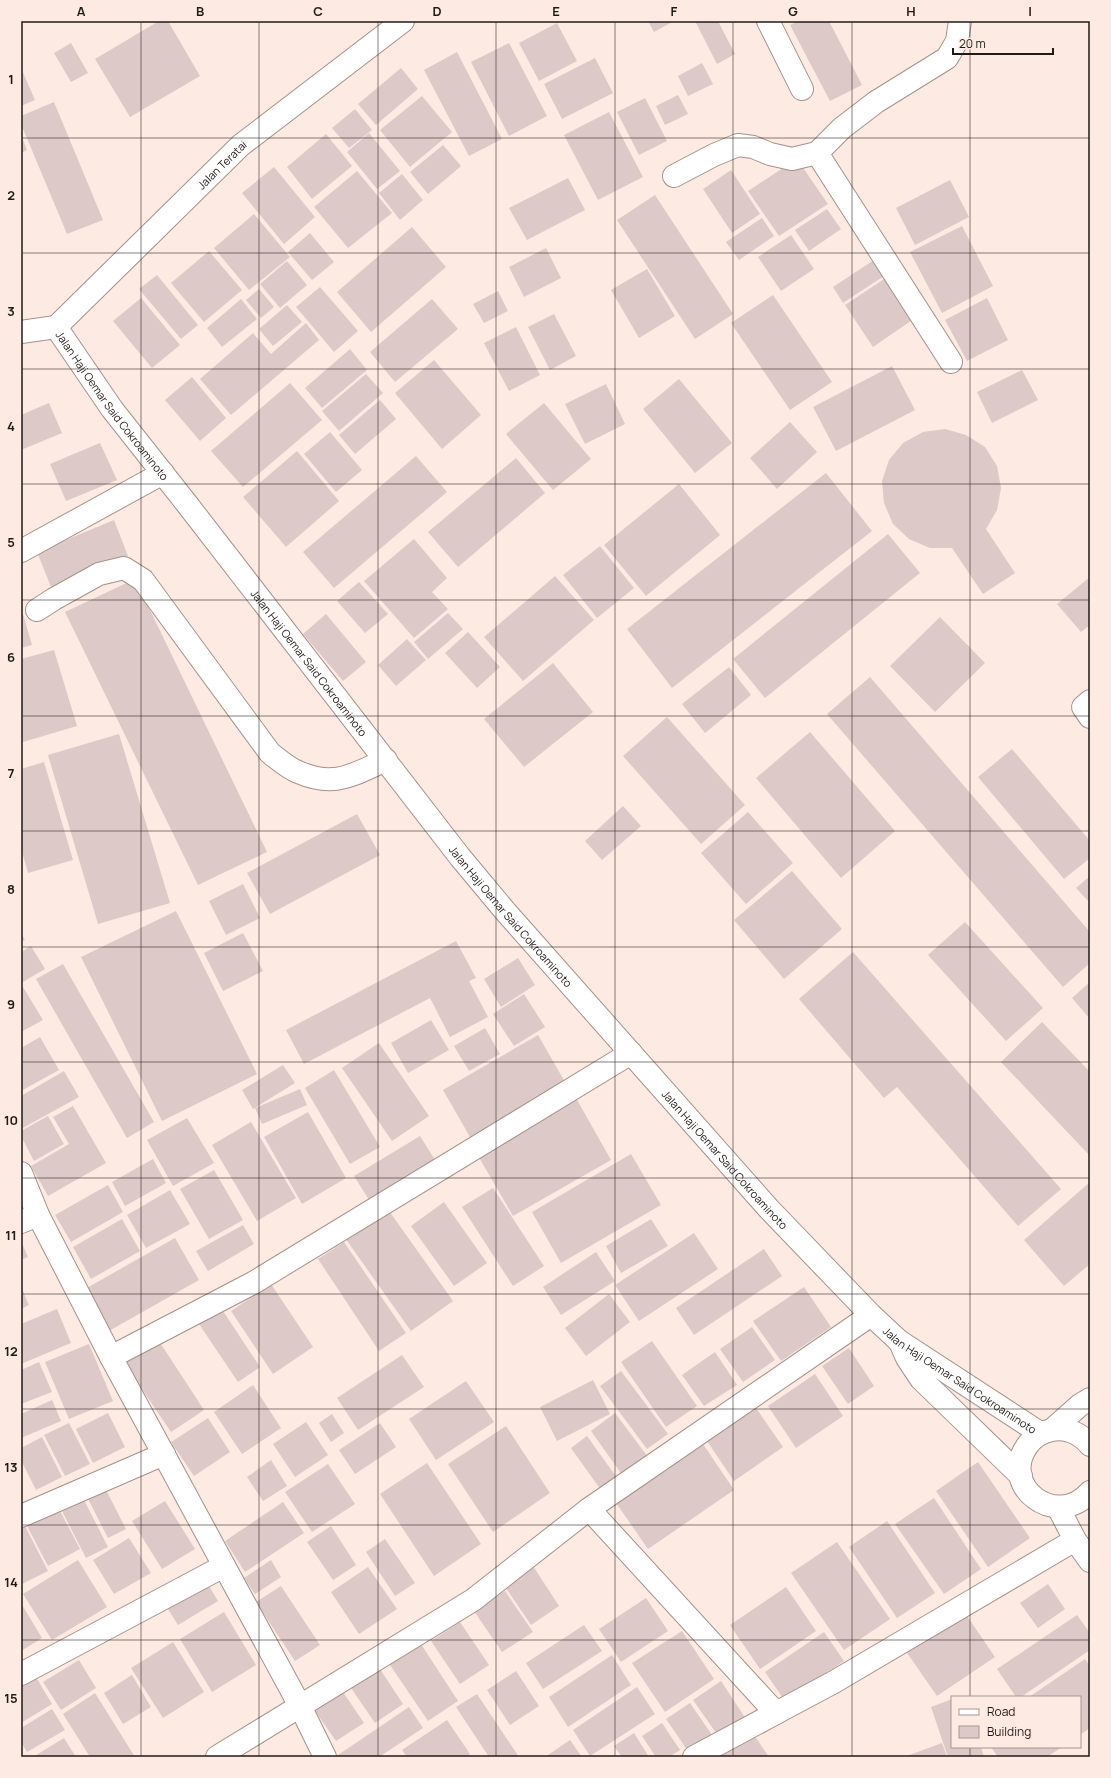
<svg xmlns="http://www.w3.org/2000/svg" width="1111" height="1778" viewBox="0 0 1111 1778" font-family="Manrope,sans-serif">
	<style>
		.building { fill: #ddc9c8 }
		.lines { fill: none; stroke-linecap: round; stroke-linejoin: round }
		.minor-casing { stroke: #a3928b; stroke-width: 24 }
		.major-casing { stroke: #a3928b; stroke-width: 24 }
		.minor { stroke: #fff; stroke-width: 22 }
		.major { stroke: #fff; stroke-width: 22 }
		.grid { fill: none; stroke: #211b18; stroke-width: 1; stroke-opacity: 0.55 }
		.labels { text-anchor: middle; dominant-baseline: central; stroke-width: 3.5; stroke-linejoin: round; paint-order: stroke }
		.street-label { font-size: 11px; fill: #211b18; stroke: #fdeae3 }
		.neatline { fill: none; stroke: #211b18; stroke-width: 1.5 }
		.grid-label { font-size: 13px; text-anchor: middle; font-weight: bold; fill: #211b18 }
	</style>
	<rect width="100%" height="100%" fill="#fdeae3"/>
	<path class="building" d="M159,21H168L200,76L130,117L95,59Z
		M648,21H674L654,32Z
		M695,21H718L735,54L717,64Z
		M799,21H829L862,85L830,101L790,25Z
		M557,23L577,61L539,81L519,43Z
		M71,43L88,73L71,82L54,53Z
		M509,43L547,116L509,136L471,62Z
		M457,52L502,139L469,156L424,70Z
		M595,58L613,93L562,119L544,84Z
		M702,63L713,84L688,96L678,76Z
		M21,68L35,100L21,106Z
		M401,68L418,89L376,125L358,104Z
		M678,95L688,114L665,125L656,106Z
		M422,96L452,132L410,167L380,130Z
		M645,98L667,141L639,155L617,112Z
		M54,102L103,220L67,234L21,124V116Z
		M355,109L372,130L349,148L332,128Z
		M609,112L643,177L598,200L564,135Z
		M369,133L400,171L377,189L347,152Z
		M326,134L352,166L312,199L287,167Z
		M21,135L27,150L21,153Z
		M443,145L461,166L428,194L410,172Z
		M797,159L828,204L779,236L748,191Z
		M274,167L315,217L284,244L242,193Z
		M731,170L760,214L732,233L703,189Z
		M357,171L392,213L348,248L314,207Z
		M402,174L423,200L400,220L379,193Z
		M568,178L585,210L527,240L509,208Z
		M950,180L969,217L915,245L896,208Z
		M655,195L733,314L695,339L617,220Z
		M827,209L841,229L809,251L795,230Z
		M254,214L290,257L249,290L214,248Z
		M762,218L774,236L739,260L726,242Z
		M962,226L993,286L942,313L910,252Z
		M412,227L446,267L371,332L337,292Z
		M310,233L334,262L312,280L288,252Z
		M791,235L814,269L781,291L758,257Z
		M546,248L561,278L524,297L509,267Z
		M209,251L242,290L204,322L171,283Z
		M874,260L884,276L843,303L833,287Z
		M287,261L307,285L280,308L260,284Z
		M647,269L675,316L639,338L611,290Z
		M157,275L198,325L181,339L139,289Z
		M890,275L918,316L873,347L845,305Z
		M320,287L358,331L334,352L296,307Z
		M259,289L274,307L261,318L246,300Z
		M498,291L508,311L484,323L473,304Z
		M773,295L832,382L790,410L731,323Z
		M141,298L180,345L152,368L113,321Z
		M987,298L1008,340L967,361L945,320Z
		M241,299L257,319L222,347L207,328Z
		M432,299L458,329L395,382L370,352Z
		M287,305L302,322L273,346L259,329Z
		M554,314L576,356L550,370L528,327Z
		M306,323L319,340L231,415L200,379L253,333L271,354Z
		M516,327L540,375L509,391L484,343Z
		M350,349L367,370L322,408L305,388Z
		M434,360L481,415L442,449L395,393Z
		M892,366L915,410L836,451L813,407Z
		M1022,370L1038,400L992,423L977,392Z
		M366,374L383,393L339,431L322,411Z
		M192,377L226,418L200,441L165,400Z
		M679,379L732,443L695,473L643,409Z
		M290,383L322,420L243,487L211,451Z
		M606,384L625,424L585,444L565,404Z
		M380,400L396,419L355,454L339,435Z
		M49,403L62,433L21,450V415Z
		M544,403L591,459L553,490L506,434Z
		M790,422L817,452L777,489L750,458Z
		M945,429L966,435L985,447L997,466L1001,488L997,510L986,529L1015,573L983,594L952,548H930L909,539L893,524L884,503L882,481L889,460L903,443L923,432Z
		M330,432L362,470L336,492L304,454Z
		M100,443L117,480L66,501L50,464Z
		M297,451L339,501L286,547L243,497Z
		M416,456L447,492L334,588L303,552Z
		M516,458L545,493L458,567L428,532Z
		M826,473L872,531L672,688L627,629Z
		M679,484L720,535L646,596L604,545Z
		M114,520L128,556L51,587L37,552Z
		M888,534L920,573L765,698L733,659Z
		M414,539L447,578L432,592L448,609L414,638L364,581Z
		M600,546L634,588L597,618L563,575Z
		M555,576L594,620L523,681L484,637Z
		M1090,577V625L1081,632L1057,604Z
		M135,579L267,852L198,885L65,612Z
		M359,582L388,614L365,633L337,601Z
		M448,613L463,629L428,659L414,642Z
		M23,614L32,645L21,648V615Z
		M326,614L366,662L343,681L303,634Z
		M940,617L985,663L935,712L890,666Z
		M468,632L500,667L477,688L445,653Z
		M407,639L426,660L396,686L378,665Z
		M54,650L77,726L23,742L21,734V659Z
		M553,663L593,712L524,767L484,719Z
		M729,667L751,695L705,733L682,704Z
		M870,677L1090,932V963L1063,987L827,714Z
		M667,717L745,805L701,844L623,756Z
		M810,732L895,831L841,878L756,778Z
		M119,734L170,903L98,924L48,755Z
		M1012,749L1090,841V858L1064,879L978,777Z
		M44,762L73,860L28,873L21,848V769Z
		M623,806L641,826L602,860L585,841Z
		M748,812L793,863L746,904L701,853Z
		M357,814L380,855L270,914L247,873Z
		M792,871L842,929L784,979L734,920Z
		M1090,876V903L1076,888Z
		M243,884L260,918L226,935L209,901Z
		M176,911L257,1074L162,1121L81,957Z
		M965,922L1043,1008L1006,1041L928,955Z
		M21,933L25,940L21,942Z
		M243,933L263,971L223,991L204,953Z
		M456,941L476,978L469,981L488,1017L450,1037L430,998L304,1064L286,1030Z
		M31,946L45,969L21,983V952Z
		M853,952L1061,1189L1018,1226L897,1087L884,1098L799,999Z
		M518,958L535,985L501,1007L484,979Z
		M63,964L154,1122L127,1138L36,979Z
		M1090,982V1019L1072,998Z
		M23,987L43,1020L21,1032V988Z
		M524,994L545,1027L514,1046L493,1014Z
		M431,1020L449,1050L408,1073L391,1043Z
		M1042,1022L1090,1072V1156L1001,1062Z
		M485,1028L500,1054L469,1071L454,1046Z
		M538,1035L565,1082L470,1137L443,1090Z
		M40,1037L59,1070L21,1091V1048Z
		M379,1043L429,1116L392,1141L342,1068Z
		M283,1065L295,1083L253,1109L242,1090Z
		M334,1070L380,1147L350,1164L305,1088Z
		M64,1071L79,1097L21,1129V1096Z
		M300,1089L307,1105L262,1124L255,1108Z
		M576,1098L611,1160L513,1216L477,1154Z
		M73,1106L106,1163L48,1196L31,1166L69,1144L53,1117Z
		M308,1112L346,1178L302,1204L264,1137Z
		M48,1116L64,1144L34,1161L21,1136V1131Z
		M187,1118L214,1163L173,1186L147,1140Z
		M251,1122L296,1198L257,1221L212,1145Z
		M420,1136L435,1160L369,1200L354,1176Z
		M631,1154L661,1205L561,1263L532,1212Z
		M153,1159L166,1183L125,1206L112,1182Z
		M214,1170L243,1220L209,1239L180,1189Z
		M1090,1182V1264L1064,1286L1024,1240Z
		M108,1185L123,1212L71,1242L55,1215Z
		M493,1188L544,1266L513,1286L462,1207Z
		M170,1190L190,1224L146,1248L127,1215Z
		M444,1202L487,1263L454,1286L411,1226Z
		M387,1208L453,1301L411,1331L345,1238Z
		M122,1219L140,1251L91,1279L73,1247Z
		M651,1219L668,1246L621,1273L606,1246Z
		M243,1225L254,1244L208,1271L196,1251Z
		M694,1233L718,1269L639,1321L615,1285Z
		M175,1238L199,1280L109,1331L85,1289Z
		M21,1241L28,1257L21,1260Z
		M344,1242L406,1333L379,1351L318,1259Z
		M764,1249L782,1276L694,1335L676,1308Z
		M596,1252L615,1281L561,1315L543,1287Z
		M271,1284L313,1347L273,1374L231,1311Z
		M21,1287L29,1305L21,1309Z
		M804,1287L831,1327L781,1361L753,1321Z
		M609,1294L630,1322L586,1356L565,1328Z
		M221,1308L260,1367L238,1382L199,1324Z
		M57,1309L71,1343L21,1364V1324Z
		M752,1327L775,1360L743,1382L720,1349Z
		M157,1338L204,1410L171,1432L123,1361Z
		M652,1341L697,1406L666,1427L621,1362Z
		M89,1344L113,1401L69,1419L45,1362Z
		M849,1348L874,1386L848,1404L822,1366Z
		M715,1352L737,1385L704,1406L682,1375Z
		M402,1355L424,1387L358,1430L337,1398Z
		M39,1362L52,1392L21,1404V1370Z
		M621,1371L668,1434L647,1449L600,1386Z
		M815,1374L843,1416L796,1448L768,1406Z
		M593,1380L610,1414L557,1441L540,1407Z
		M466,1381L494,1422L436,1460L409,1419Z
		M253,1385L281,1428L242,1454L214,1412Z
		M52,1400L61,1421L21,1438V1414Z
		M756,1408L783,1447L734,1481L707,1441Z
		M108,1413L125,1447L93,1463L76,1429Z
		M615,1413L648,1457L623,1476L591,1431Z
		M332,1414L344,1433L331,1442L319,1423Z
		M208,1418L230,1452L194,1476L171,1442Z
		M306,1422L328,1455L295,1477L273,1444Z
		M69,1423L90,1464L65,1476L44,1435Z
		M380,1423L396,1447L355,1474L339,1450Z
		M506,1426L550,1493L493,1532L448,1464Z
		M587,1436L617,1478L601,1490L571,1448Z
		M42,1437L62,1477L36,1490L21,1460V1448Z
		M701,1441L734,1490L648,1549L614,1500Z
		M271,1460L287,1486L263,1501L247,1477Z
		M978,1462L1030,1538L988,1567L936,1491Z
		M427,1463L481,1544L434,1576L380,1494Z
		M328,1464L355,1504L312,1532L285,1492Z
		M106,1490L126,1529L108,1538L88,1499Z
		M934,1498L981,1569L944,1594L895,1524Z
		M84,1500L108,1547L86,1558L62,1511Z
		M165,1501L195,1549L162,1569L132,1521Z
		M283,1502L304,1533L245,1572L225,1541Z
		M58,1507L80,1549L48,1566L26,1524Z
		M887,1521L935,1593L897,1618L849,1547Z
		M21,1522H23L48,1571L22,1584Z
		M331,1526L356,1565L333,1580L307,1542Z
		M129,1538L151,1573L114,1594L93,1560Z
		M385,1539L415,1583L395,1596L366,1552Z
		M837,1542L890,1619L844,1650L791,1573Z
		M78,1560L107,1607L52,1640L23,1594Z
		M271,1560L281,1577L255,1594L244,1578Z
		M533,1566L559,1606L531,1625L504,1585Z
		M368,1567L397,1609L359,1634L331,1592Z
		M206,1581L218,1601L178,1625L166,1606Z
		M1048,1584L1065,1609L1038,1628L1020,1603Z
		M281,1586L320,1645L295,1661L256,1602Z
		M786,1587L816,1631L760,1669L730,1625Z
		M505,1591L533,1632L502,1652L474,1611Z
		M646,1598L668,1631L621,1662L599,1629Z
		M21,1603L42,1638L21,1651Z
		M963,1610L995,1657L937,1696L905,1650Z
		M224,1612L256,1665L212,1692L180,1639Z
		M1077,1615L1090,1633V1650L1021,1697H1016L997,1669Z
		M460,1622L489,1665L460,1684L431,1641Z
		M584,1625L602,1651L543,1689L526,1663Z
		M682,1631L714,1679L665,1712L632,1663Z
		M824,1632L844,1661L785,1701L765,1672Z
		M419,1641L458,1701L428,1721L388,1662Z
		M173,1642L204,1692L163,1718L131,1668Z
		M612,1655L631,1685L568,1727L549,1697Z
		M1085,1659L1090,1666V1728L1080,1735V1697H1029Z
		M79,1660L96,1688L61,1710L43,1682Z
		M378,1666L403,1704L375,1723L349,1685Z
		M516,1671L539,1706L510,1725L487,1690Z
		M132,1675L151,1707L123,1724L104,1693Z
		M36,1677L52,1704L21,1723V1686Z
		M721,1681L746,1719L719,1737L693,1700Z
		M637,1687L655,1714L590,1756L573,1730Z
		M343,1692L364,1723L336,1741L315,1711Z
		M95,1693L135,1757H90L63,1714Z
		M477,1694L519,1757H489L456,1707Z
		M952,1699V1747H981L984,1757H948L931,1707Z
		M690,1703L712,1735L688,1751L666,1719Z
		M409,1707L423,1728L379,1757H335Z
		M52,1709L65,1730L27,1752L21,1742V1728Z
		M447,1720L470,1754L466,1757H407L402,1750Z
		M662,1723L680,1750L669,1757H656L642,1736Z
		M752,1732L769,1757H714Z
		M634,1733L649,1757H622L614,1746Z
		M64,1738L76,1757H33Z
		M570,1740L582,1757H545Z
		M942,1743L947,1757H904Z
		M991,1747H1062L1047,1757H998Z"/>
	<g class="lines">
		<defs>
			<g id="minor">
				<path d="M768,21L802,89"/>
				<path d="M817,153L951,362"/>
				<path d="M674,176L714,155L738,145L753,147L770,154L792,159L817,153L842,128L876,102L947,58L957,41L960,21"/>
				<path id="s1" d="M56,327L241,145L403,21"/>
				<path d="M21,551L163,473"/>
				<path d="M37,610L54,599L99,574L124,568L143,580L270,753C278,759 288,768 298,772C335,788 352,775 386,760"/>
				<path d="M1090,701L1083,707L1090,717"/>
				<path d="M21,1173L38,1215L111,1357L300,1706L325,1757"/>
				<path d="M21,1222L38,1215"/>
				<path d="M111,1357L253,1283L631,1053"/>
				<path d="M1053,1429L1080,1405L1090,1399"/>
				<path d="M589,1509L776,1713L834,1682L1075,1540"/>
				<path d="M21,1516L164,1454"/>
				<path d="M21,1674L224,1566"/>
				<path d="M217,1757L473,1600L589,1509L871,1315"/>
				<path d="M694,1757L776,1713"/>
			</g>
			<g id="major">
				<path id="s2" d="M21,332L56,327L112,409L187,504L460,857L505,911L769,1209L871,1315L899,1341L1040,1433"/>
				<path d="M900,1342L907,1358L921,1379L1021,1476"/>
				<path d="M1090,1445C1081,1434 1067,1427 1052,1430C1042,1432 1033,1437 1027,1446C999,1486 1056,1530 1090,1492"/>
				<path d="M1058,1507L1075,1540L1090,1561"/>
			</g>
		</defs>
		<use href="#minor" class="minor-casing"/>
		<use href="#major" class="major-casing"/>
		<use href="#minor" class="minor"/>
		<use href="#major" class="major"/>
	</g>
	<path class="grid" d="M141,21V1757M259,21V1757M378,21V1757M496,21V1757M615,21V1757M733,21V1757M852,21V1757M970,21V1697M21,138H1090M21,253H1090M21,369H1090M21,484H1090M21,600H1090M21,716H1090M21,831H1090M21,947H1090M21,1062H1090M21,1178H1090M21,1294H1090M21,1409H1090M21,1525H1090M21,1640H1090M970,1747V1757"/>
	<g class="labels">
		<g class="street-label">
			<text stroke="none"><textPath href="#s1" startOffset="232">Jalan Teratai</textPath></text>
			<text stroke="none"><textPath href="#s2" startOffset="132">Jalan Haji Oemar Said Cokroaminoto</textPath></text>
			<text stroke="none"><textPath href="#s2" startOffset="456">Jalan Haji Oemar Said Cokroaminoto</textPath></text>
			<text stroke="none"><textPath href="#s2" startOffset="780">Jalan Haji Oemar Said Cokroaminoto</textPath></text>
			<text stroke="none"><textPath href="#s2" startOffset="1104">Jalan Haji Oemar Said Cokroaminoto</textPath></text>
			<text stroke="none"><textPath href="#s2" startOffset="1428">Jalan Haji Oemar Said Cokroaminoto</textPath></text>
		</g>
	</g>
	<rect width="1111" height="1778" fill="none" stroke="#fdeae3" stroke-width="44"/>
	<rect x="951" y="1696" width="130" height="52" fill="#fdeae3" stroke="#a59792"/>
	<rect x="959" y="1709" width="20" height="6" fill="#ffffff" stroke="#a59792"/>
	<text x="987" y="1716" font-size="12" fill="#211b18">Road</text>
	<rect x="959" y="1726" width="20" height="12" fill="#ddc9c8" stroke="#a59792"/>
	<text x="987" y="1736" font-size="12" fill="#211b18">Building</text>
	<path d="M953 48v6h100v-6" fill="none" stroke="#211b18" stroke-width="2"/>
	<text x="959" y="48" font-size="12" fill="#211b18" stroke="#fdeae3" stroke-width="3" paint-order="stroke">20 m</text>
	<rect x="22" y="22" width="1067" height="1734" class="neatline"/>
	<g class="grid-label">
		<text x="81" y="16">A</text>
		<text x="200" y="16">B</text>
		<text x="318" y="16">C</text>
		<text x="437" y="16">D</text>
		<text x="556" y="16">E</text>
		<text x="674" y="16">F</text>
		<text x="793" y="16">G</text>
		<text x="911" y="16">H</text>
		<text x="1030" y="16">I</text>
		<text x="11" y="84">1</text>
		<text x="11" y="200">2</text>
		<text x="11" y="316">3</text>
		<text x="11" y="431">4</text>
		<text x="11" y="547">5</text>
		<text x="11" y="662">6</text>
		<text x="11" y="778">7</text>
		<text x="11" y="894">8</text>
		<text x="11" y="1009">9</text>
		<text x="11" y="1125">10</text>
		<text x="11" y="1240">11</text>
		<text x="11" y="1356">12</text>
		<text x="11" y="1472">13</text>
		<text x="11" y="1587">14</text>
		<text x="11" y="1703">15</text>
	</g>
</svg>
